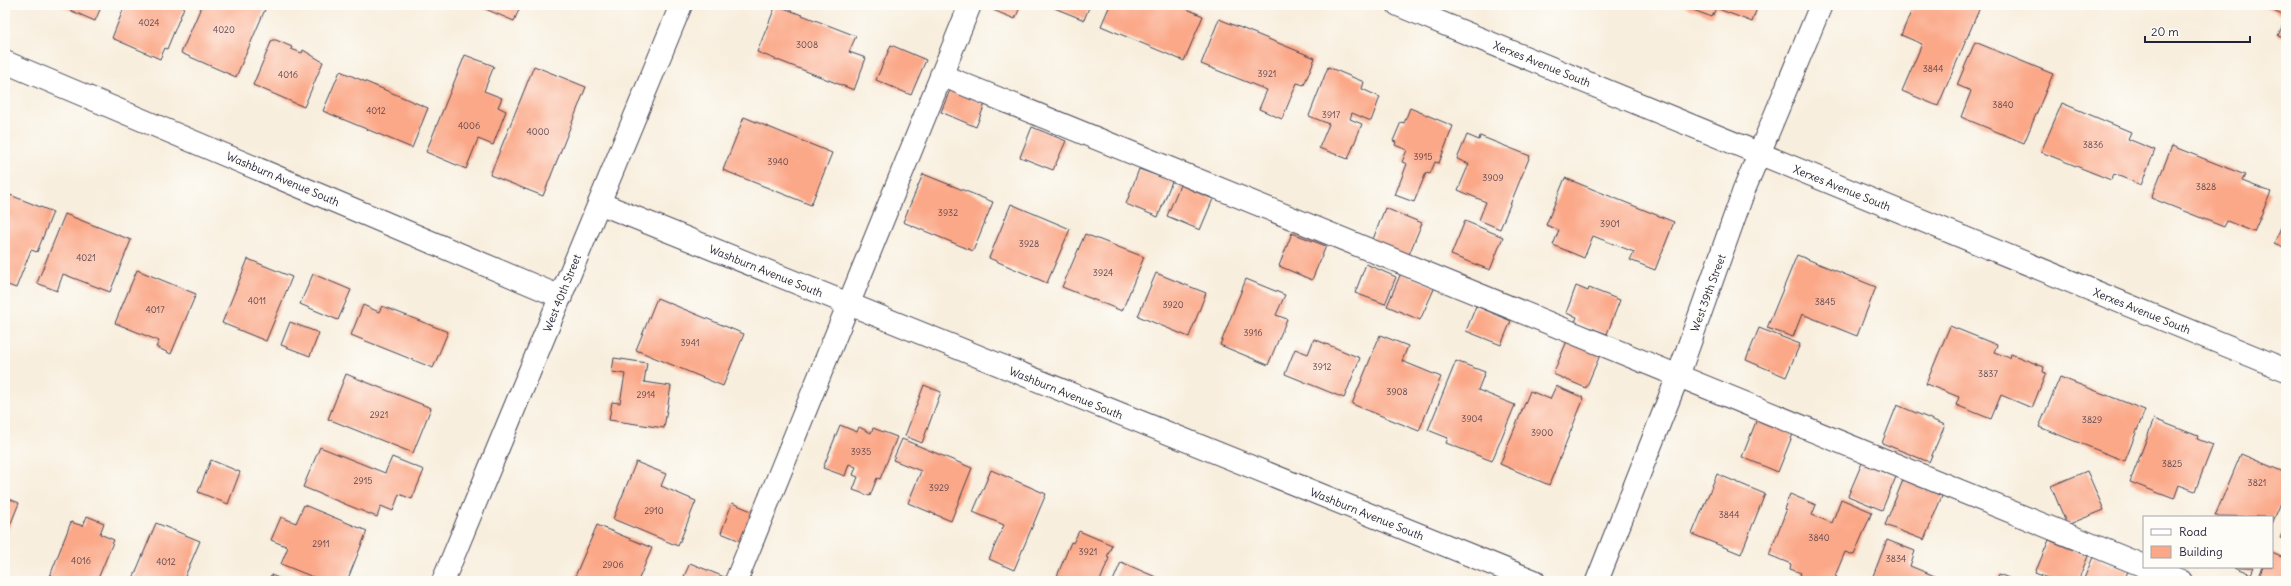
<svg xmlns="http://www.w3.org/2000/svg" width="2291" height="586" viewBox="0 0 2291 586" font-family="Delius,sans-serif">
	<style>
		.building { fill: #fba888 }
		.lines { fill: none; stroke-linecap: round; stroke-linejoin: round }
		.minor-casing { stroke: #424153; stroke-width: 24 }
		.minor { stroke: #fff; stroke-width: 22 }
		.labels { text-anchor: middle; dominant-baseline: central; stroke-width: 3; stroke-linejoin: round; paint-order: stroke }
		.number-label { font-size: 9px; fill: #58444e }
		.street-label { font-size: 11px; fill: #22223b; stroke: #fdfcf7 }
	</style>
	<rect width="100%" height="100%" fill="#fdfcf7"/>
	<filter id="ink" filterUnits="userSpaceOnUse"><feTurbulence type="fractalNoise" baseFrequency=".025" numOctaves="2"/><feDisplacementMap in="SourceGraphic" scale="8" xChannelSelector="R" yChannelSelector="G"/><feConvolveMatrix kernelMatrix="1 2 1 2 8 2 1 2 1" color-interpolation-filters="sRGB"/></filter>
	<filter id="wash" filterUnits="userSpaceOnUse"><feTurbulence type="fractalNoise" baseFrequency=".012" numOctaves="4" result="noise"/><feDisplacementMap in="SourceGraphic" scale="16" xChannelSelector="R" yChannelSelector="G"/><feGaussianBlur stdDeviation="0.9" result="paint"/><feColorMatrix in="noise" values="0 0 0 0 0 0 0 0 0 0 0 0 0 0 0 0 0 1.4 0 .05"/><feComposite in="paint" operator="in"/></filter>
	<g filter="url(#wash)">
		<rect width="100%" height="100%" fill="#f8eedd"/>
		<g id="blocks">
			<path class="building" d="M58,5H102L95,21Z
				M125,5H185L167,49L165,48L160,59L112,38Z
				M202,5H267L236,77L181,53Z
				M484,5H521L514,21L483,8Z
				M776,5L856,36L849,52L866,58L854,90L757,52Z
				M995,5H1021L1015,19L993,10Z
				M1047,5H1090L1084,20Z
				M1110,5H1178L1203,16L1184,61L1101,26Z
				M1685,5H1758L1752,22L1716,8L1712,17L1685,7Z
				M1914,5H1981L1938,106L1902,91L1922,44L1901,35Z
				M2261,5H2286V39L2278,36L2286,17Z
				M1219,19L1315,58L1304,85L1297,83L1282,119L1259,109L1267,90L1201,64Z
				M272,40H276L292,47L291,49L302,53L303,50L323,62L304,107L253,85Z
				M1975,42L2053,74L2024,143L1961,117L1971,91L1957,85Z
				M891,45L926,60L911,95L876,80Z
				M465,55L494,66L484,91L502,98L498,107L506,111L493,145L478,139L466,169L426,152Z
				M534,66L586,87L543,196L490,175Z
				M1328,67L1364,82L1362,89L1380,97L1371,121L1352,113L1350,119L1362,124L1348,159L1319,148L1329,124L1309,116Z
				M340,71L428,108L412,148L323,111Z
				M950,90L985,104L976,127L941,112Z
				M2062,103L2131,132L2128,139L2155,150L2141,185L2114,174L2111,180L2041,152Z
				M1410,108L1453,126L1439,163L1435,162L1430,174L1426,173L1414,202L1395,195L1407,164L1402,162L1407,150L1395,145L1396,142L1393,141L1401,122L1404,123Z
				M744,117L832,153L811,205L723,170Z
				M1032,127L1066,141L1053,170L1020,157Z
				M1467,135L1479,140L1480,136L1530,156L1500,229L1479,220L1486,202L1458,190L1469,164L1457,159Z
				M2172,146L2245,175L2242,181L2271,192L2254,232L2227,221L2224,227L2151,198Z
				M1139,169L1172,181L1158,217L1126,204Z
				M923,174L993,202L973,251L903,222Z
				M1565,178L1674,222L1655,270L1630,260L1634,252L1593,236L1584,258L1553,245L1559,230L1546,225Z
				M1180,185L1213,199L1200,230L1167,216Z
				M5,193L53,212L37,252L31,250L16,288L5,284Z
				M1011,204L1070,229L1047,283L989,258Z
				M1385,208L1422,223L1408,257L1372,242Z
				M65,214L131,240L110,292L63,274L57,291L37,283Z
				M2286,215V249L2274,244Z
				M1465,221L1503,237L1490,270L1451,255Z
				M1292,233L1326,246L1312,280L1279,266Z
				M1085,234L1144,257L1122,311L1062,287Z
				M1797,255L1876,287L1857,336L1802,314L1793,337L1767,328Z
				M248,259L292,277L266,341L222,323Z
				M1366,264L1396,277L1385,304L1355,293Z
				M137,270L196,294L171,354L156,347L159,341L115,323Z
				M1156,273L1206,293L1189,337L1138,316Z
				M1401,273L1435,287L1420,320L1387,306Z
				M313,274L351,290L338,320L300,304Z
				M1246,279L1285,295L1276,315L1287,319L1268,365L1220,345Z
				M1576,286L1588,291L1589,288L1620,300L1607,334L1575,322L1577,317L1566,313Z
				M657,298L744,334L723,386L636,350Z
				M363,305L379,312L382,306L448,332L433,368L351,335Z
				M1476,306L1511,321L1501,345L1466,331Z
				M290,322L319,333L310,356L281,345Z
				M1950,326L1997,345L1994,352L2010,358L2011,354L2044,367L2043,372L2046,373L2032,408L2001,395L1991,419L1956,405L1959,397L1926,384Z
				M1759,328L1800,344L1786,377L1746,360Z
				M1380,335L1408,346L1402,361L1441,377L1419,431L1352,404Z
				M1314,339L1360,358L1344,398L1285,374L1295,349L1308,354Z
				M1567,341L1600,355L1586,388L1553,374Z
				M614,358L647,363L644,382L671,386L664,428L609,420L612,402L620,403L625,374L612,372Z
				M1456,361L1485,372L1478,390L1515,405L1492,461L1446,443L1448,438L1428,430Z
				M346,374L431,408L413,453L328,419Z
				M2060,377L2145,410L2125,461L2039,427Z
				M924,385L941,392L922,443L905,436Z
				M1556,386L1584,398L1549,485L1500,464L1530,391L1550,399Z
				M1897,405L1945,425L1929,462L1882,443Z
				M1757,419L1793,434L1778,472L1742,457Z
				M2154,419L2198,436L2197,439L2213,445L2195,491L2179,485L2174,499L2130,482Z
				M840,425L857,432L859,427L871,433L873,428L897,437L880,479L877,478L870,496L853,490L858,477L853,475L856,467L849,464L845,476L823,468Z
				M902,439L972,468L951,521L908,503L921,471L893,460Z
				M320,447L385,473L392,457L424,470L412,499L399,494L393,511L381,506L377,517L303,487Z
				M2241,454L2286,473V491L2272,524V517L2215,516Z
				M211,460L240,472L228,504L198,492Z
				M636,462L666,474L661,486L696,501L678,546L613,519Z
				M1862,463L1896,477L1882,510L1848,496Z
				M991,470L1046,494L1014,570L989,559L1004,525L973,512Z
				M2087,471L2104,510L2067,525L2051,486Z
				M1717,474L1765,494L1741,554L1692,534Z
				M1903,480L1942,496L1924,540L1885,525Z
				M1790,494L1816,505L1812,515L1832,523L1841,499L1872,512L1854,555L1845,552L1835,576L1837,577L1836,581H1806L1799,578L1801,573L1790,569L1791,564L1769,555L1786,511L1784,509Z
				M5,497L19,503L5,538Z
				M732,503L754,512L743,542L721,533Z
				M304,505L367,531L347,581H323L281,564L288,547L271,540L281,517L296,523Z
				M87,516L104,523L100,534L114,540L97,581H48L71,522L83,526Z
				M156,523L200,541L183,581H132Z
				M597,525L652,548L638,581H573Z
				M2286,525V541L2280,538Z
				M1079,531L1112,545L1107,557L1109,558L1100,581H1055L1071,542L1073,543Z
				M1887,540L1915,551L1910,566L1947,581H1871Z
				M2049,540L2088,556L2078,581H2055L2035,573Z
				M2272,553L2286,559V581H2257L2263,567H2272Z
				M2093,557L2128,571L2124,581H2083Z
				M1121,562L1158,578L1157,581H1113Z
				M690,563L729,579V581H682Z
				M2234,567H2254L2251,574Z
				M1999,574L2016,581H1996Z
				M271,575L286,581H268Z"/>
		</g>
	</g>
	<g filter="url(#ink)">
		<use href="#blocks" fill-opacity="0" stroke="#424153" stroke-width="1"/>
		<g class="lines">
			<defs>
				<path id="minor" d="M1398,5L2286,370
					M5,62L561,297
					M941,75L2144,566
					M599,203L1534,581
					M2147,567L2181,581
					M443,581L681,5
					M736,581L970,5
					M1597,581L1678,376L1744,190L1821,5"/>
			</defs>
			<use href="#minor" class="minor-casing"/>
			<use href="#minor" class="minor"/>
		</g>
	</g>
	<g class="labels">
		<g class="number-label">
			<text x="149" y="22">4024</text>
			<text x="224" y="29">4020</text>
			<text x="807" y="44">3008</text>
			<text x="1933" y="68">3844</text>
			<text x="1267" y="73">3921</text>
			<text x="288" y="74">4016</text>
			<text x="2003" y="104">3840</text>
			<text x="376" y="110">4012</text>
			<text x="1331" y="114">3917</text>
			<text x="469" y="125">4006</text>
			<text x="538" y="131">4000</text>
			<text x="2093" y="144">3836</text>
			<text x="1423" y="156">3915</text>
			<text x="778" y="161">3940</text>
			<text x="1493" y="177">3909</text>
			<text x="2206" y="186">3828</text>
			<text x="948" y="212">3932</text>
			<text x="1610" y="223">3901</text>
			<text x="1029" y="243">3928</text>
			<text x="86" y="257">4021</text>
			<text x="1103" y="272">3924</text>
			<text x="257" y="300">4011</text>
			<text x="1825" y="301">3845</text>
			<text x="1173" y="304">3920</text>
			<text x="155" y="309">4017</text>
			<text x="1253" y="332">3916</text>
			<text x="690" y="342">3941</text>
			<text x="1322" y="366">3912</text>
			<text x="1988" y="373">3837</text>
			<text x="1397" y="391">3908</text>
			<text x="646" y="394">2914</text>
			<text x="379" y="414">2921</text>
			<text x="1472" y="418">3904</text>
			<text x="2092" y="419">3829</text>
			<text x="1542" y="432">3900</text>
			<text x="861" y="451">3935</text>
			<text x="2172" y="463">3825</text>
			<text x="363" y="480">2915</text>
			<text x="2257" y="482">3821</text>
			<text x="939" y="487">3929</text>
			<text x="654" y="510">2910</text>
			<text x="1729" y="514">3844</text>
			<text x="1819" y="537">3840</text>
			<text x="321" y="543">2911</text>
			<text x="1088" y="551">3921</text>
			<text x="1896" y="558">3834</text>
			<text x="81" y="560">4016</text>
			<text x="166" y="561">4012</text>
			<text x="613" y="564">2906</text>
		</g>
		<g class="street-label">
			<text transform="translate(1542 64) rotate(22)">Xerxes Avenue South</text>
			<text transform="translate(283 179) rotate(23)">Washburn Avenue South</text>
			<text transform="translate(1842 188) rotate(22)">Xerxes Avenue South</text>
			<text transform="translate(766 271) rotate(22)">Washburn Avenue South</text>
			<text transform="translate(562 293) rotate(-68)">West 40th Street</text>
			<text transform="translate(1708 293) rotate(-70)">West 39th Street</text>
			<text transform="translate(2142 311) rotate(22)">Xerxes Avenue South</text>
			<text transform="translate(1066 393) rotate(22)">Washburn Avenue South</text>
			<text transform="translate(1367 514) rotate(22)">Washburn Avenue South</text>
		</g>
	</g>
	<rect width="2291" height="586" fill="none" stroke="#fdfcf7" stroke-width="20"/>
	<rect x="2143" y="516" width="130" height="52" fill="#fdfcf7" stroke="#a5a5ac"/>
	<rect x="2151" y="529" width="20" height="6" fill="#ffffff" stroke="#a5a5ac"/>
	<text x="2179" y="536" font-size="12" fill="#22223b">Road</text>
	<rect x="2151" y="546" width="20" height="12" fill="#fba888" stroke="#a5a5ac"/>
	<text x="2179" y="556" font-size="12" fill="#22223b">Building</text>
	<path d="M2145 36v6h105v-6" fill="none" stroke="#22223b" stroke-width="2"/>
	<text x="2151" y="36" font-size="12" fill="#22223b" stroke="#fdfcf7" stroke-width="3" paint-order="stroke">20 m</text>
</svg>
